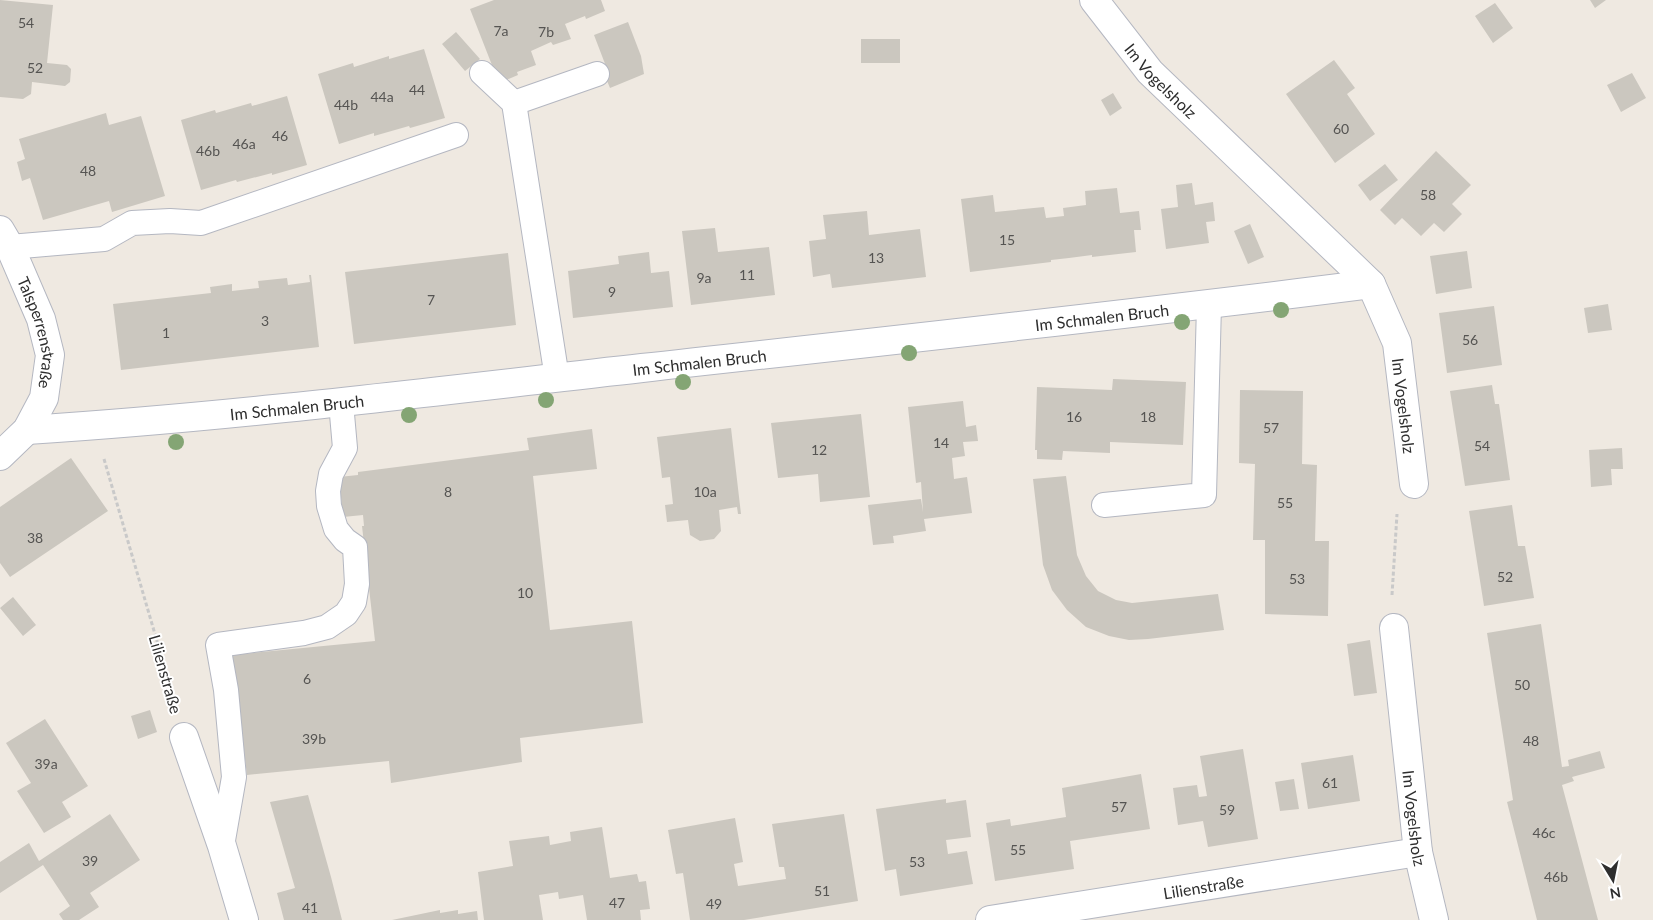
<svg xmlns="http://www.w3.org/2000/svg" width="1653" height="920" viewBox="0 0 1653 920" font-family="Lato,sans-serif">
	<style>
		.building { fill: #cbc7bf }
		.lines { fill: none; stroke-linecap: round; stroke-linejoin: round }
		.lane-casing { stroke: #b4b7c1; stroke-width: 26 }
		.street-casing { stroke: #b4b7c1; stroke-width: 30 }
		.path { stroke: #c9c9c9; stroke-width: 3; stroke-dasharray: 4 2.5; stroke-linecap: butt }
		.lane { stroke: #fff; stroke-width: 24 }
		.street { stroke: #fff; stroke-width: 28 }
		.tree { fill: #84a574 }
		.labels { text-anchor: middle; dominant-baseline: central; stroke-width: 4; stroke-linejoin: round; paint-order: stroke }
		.number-label { font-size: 14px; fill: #555452 }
		.street-label { font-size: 16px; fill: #2e2e2e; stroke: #fff }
	</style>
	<rect width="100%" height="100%" fill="#efe9e1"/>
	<path class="building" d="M0,0L53,5L47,63L67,65L71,69L70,82L65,86L32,82L31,94L23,99L0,97Z
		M494,0H601L605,11L586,19L585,16L565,24L571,39L553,45L551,42L531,51L536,65L517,72L518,75L499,83L470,9Z
		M1590,0H1606L1595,8Z
		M1495,3L1513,28L1493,43L1475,16Z
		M628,22L641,56L644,74L610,88L603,71L607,69L594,35Z
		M456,32L480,59L465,71L442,44Z
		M861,39H900V63H861Z
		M424,49L445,118L410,128L409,126L374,136V133L339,144L318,74L353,63L354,67L389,56V59Z
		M1334,60L1355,88L1347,94L1375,134L1335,163L1286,94Z
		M1632,73L1646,98L1621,112L1607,85Z
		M1113,93L1122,108L1110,116L1101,100Z
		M287,96L307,165L272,175V173L237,182L236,180L201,190L181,120L215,110L216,113L251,103L252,106Z
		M106,113L109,125L141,116L165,196L112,212L109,201L43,220L30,178L22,181L17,162L25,159L19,139Z
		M1436,151L1471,185L1452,204L1462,214L1444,232L1434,223L1421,236L1402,218L1395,225L1380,210Z
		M1385,164L1398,180L1370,201L1358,185Z
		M1192,183L1195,205L1213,202L1215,221L1206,222L1209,243L1166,249L1161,209L1178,207L1176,185Z
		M1117,188L1120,213L1139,211L1141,230H1134L1136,252L1092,257V255L1069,258L1051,260V262L970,272L961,199L993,195L995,212L1044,207L1046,218L1064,216L1063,208L1086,205L1085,191Z
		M867,211L869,235L920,229L926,277L832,288L830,274L813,277L809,241L826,239L823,215Z
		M1250,224L1264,257L1248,264L1234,231Z
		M715,228L718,252L769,247L775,295L691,305L682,231Z
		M1467,251L1472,288L1436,294L1430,256Z
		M649,252L651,273L669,271L673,307L573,318L568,271L619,264L618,256Z
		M508,253L516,325L354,344L345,272Z
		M309,275H311L319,347L121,370L113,304L211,293L210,287L232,284V291L259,288L258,281L287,278L288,285L310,282Z
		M1608,304L1612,330L1588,333L1584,308Z
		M1494,306L1502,365L1447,373L1439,313Z
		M1113,379L1186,382L1183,445L1110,442V453L1063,451L1062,460L1037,459V450H1035L1037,387L1112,390Z
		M1492,385L1495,404H1499L1510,480L1465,486L1450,391Z
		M1240,390L1303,391L1302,464L1317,465L1315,541H1329L1328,616L1265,614V540H1253L1255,464L1239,463Z
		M963,401L966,427L976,425L978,441L963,442L965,456L952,458L954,479L967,477L972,513L924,519L926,531L893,536L894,543L873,545L868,505L921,499L923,512L921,482L916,483L908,407Z
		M861,414L870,497L820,502L818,474L778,478L771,423Z
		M731,428L741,514H738L737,507L719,510L721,531L714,539L700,541L690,535L688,520L667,522L665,505L673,504L670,477L662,478L657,437Z
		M592,429L597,469L533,476L550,630L632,621L643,723L520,738L522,762L391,783L389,761L247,775L232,655L375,641L362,526H364L363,515L343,517L339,477L358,475V472L529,450L527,438Z
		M1622,448L1623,469H1611L1612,485L1591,487L1589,450Z
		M71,458L108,511L10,577L0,563V507Z
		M1066,476L1077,555L1086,576L1098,591L1116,600L1132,603L1218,594L1224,630L1148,639L1129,640L1109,636L1086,627L1067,610L1052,590L1043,565L1033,479Z
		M1512,505L1518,546H1525L1534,598L1484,606L1469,511Z
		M13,597L36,625L23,636L0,608Z
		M1541,624L1562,767L1569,766L1568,760L1600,751L1605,768L1572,777L1574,781L1562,785L1598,920H1537L1507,802L1513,800L1487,633Z
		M1370,640L1377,693L1354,696L1347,644Z
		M150,710L157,732L138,739L131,716Z
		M45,719L88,786L62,802L71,817L44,833L17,791L31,783L6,743Z
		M1243,749L1258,839L1208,847L1203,821L1178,825L1173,788L1197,785L1199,797L1207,796L1200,756Z
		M1353,755L1360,801L1308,809L1301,763Z
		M1141,774L1150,829L1070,841L1074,869L995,881L986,823L1010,819L1011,826L1066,817L1062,788Z
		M1294,779L1299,809L1280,811L1275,782Z
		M308,795L331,877L342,920H284L277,893L295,888L270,802Z
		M946,799V803L966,800L971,837L946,840L948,854L967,851L973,884L900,896L896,869L885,871L876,809Z
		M110,814L140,860L90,893L99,907L79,920H63L59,914L70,906L43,865L0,893V862L29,843L39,861Z
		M844,814L858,901L744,920H690L683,873L676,874L668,830L735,818L743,862L734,864L738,886L786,879L784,867H779L772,824Z
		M602,827L610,878L637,874L639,882L646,881L650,909L640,910L641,920H587L583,895L559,899L558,892L539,895L543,920H484L478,872L513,866L509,841L549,836L550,845L571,841L570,832Z
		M440,910V913L458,910V914L477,911L478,920H392Z"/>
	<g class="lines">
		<defs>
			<path id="lane" d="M482,73L514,103L557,378
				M514,103L597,74
				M10,247L104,239L132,223L170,221L201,223L456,135
				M1104,505L1204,495L1209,305
				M222,846L234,777L226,690L218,645L304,633L327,627L346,614L354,602L357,584L355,547L345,540L336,529L329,506L328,491L331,474L345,448L341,403"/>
			<g id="street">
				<path id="s1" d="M1094,0L1150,72L1371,284L1397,343L1414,484"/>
				<path id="s2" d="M0,230L10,247L41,319L50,355L44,398L27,430L0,456"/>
				<path id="s3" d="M27,430C232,417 437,391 642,368C885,341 1128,315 1371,284"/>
				<path id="s4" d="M1394,628L1418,852L1434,920"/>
				<path d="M184,737L222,846L244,920"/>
				<path id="s5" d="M990,920L1418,852"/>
			</g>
		</defs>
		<use href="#lane" class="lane-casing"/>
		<use href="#street" class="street-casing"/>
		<path class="path" d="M104,459L175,703
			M1392,595L1397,514"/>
		<use href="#lane" class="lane"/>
		<use href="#street" class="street"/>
	</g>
	<g class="tree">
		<circle cx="1281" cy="310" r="8"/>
		<circle cx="1182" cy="322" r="8"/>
		<circle cx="909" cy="353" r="8"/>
		<circle cx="683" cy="382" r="8"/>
		<circle cx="546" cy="400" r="8"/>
		<circle cx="409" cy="415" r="8"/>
		<circle cx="176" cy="442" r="8"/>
	</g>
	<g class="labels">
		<g class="number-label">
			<text x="26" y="22">54</text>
			<text x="501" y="30">7a</text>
			<text x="546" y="31">7b</text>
			<text x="35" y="67">52</text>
			<text x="417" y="89">44</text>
			<text x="382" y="96">44a</text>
			<text x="346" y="104">44b</text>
			<text x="1341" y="128">60</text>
			<text x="280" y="135">46</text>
			<text x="244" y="143">46a</text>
			<text x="208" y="150">46b</text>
			<text x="88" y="170">48</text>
			<text x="1428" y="194">58</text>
			<text x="1007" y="239">15</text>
			<text x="876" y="257">13</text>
			<text x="747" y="274">11</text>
			<text x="704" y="277">9a</text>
			<text x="612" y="291">9</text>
			<text x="431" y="299">7</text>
			<text x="265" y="320">3</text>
			<text x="166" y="332">1</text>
			<text x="1470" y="339">56</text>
			<text x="1074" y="416">16</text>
			<text x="1148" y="416">18</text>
			<text x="1271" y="427">57</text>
			<text x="941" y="442">14</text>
			<text x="1482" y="445">54</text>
			<text x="819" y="449">12</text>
			<text x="448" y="491">8</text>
			<text x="705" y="491">10a</text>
			<text x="1285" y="502">55</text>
			<text x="35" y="537">38</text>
			<text x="1505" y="576">52</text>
			<text x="1297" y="578">53</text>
			<text x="525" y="592">10</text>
			<text x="307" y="678">6</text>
			<text x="1522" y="684">50</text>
			<text x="314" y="738">39b</text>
			<text x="1531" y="740">48</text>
			<text x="46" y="763">39a</text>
			<text x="1330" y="782">61</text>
			<text x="1119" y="806">57</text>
			<text x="1227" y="809">59</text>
			<text x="1544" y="832">46c</text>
			<text x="1018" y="849">55</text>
			<text x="90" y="860">39</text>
			<text x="917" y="861">53</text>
			<text x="1556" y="876">46b</text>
			<text x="822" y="890">51</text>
			<text x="617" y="902">47</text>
			<text x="714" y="903">49</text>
			<text x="310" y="907">41</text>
		</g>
		<g class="street-label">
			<text stroke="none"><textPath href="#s1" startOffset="105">Im Vogelsholz</textPath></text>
			<text stroke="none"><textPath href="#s3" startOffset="1081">Im Schmalen Bruch</textPath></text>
			<text stroke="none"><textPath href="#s2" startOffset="111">Talsperrenstraße</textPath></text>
			<text stroke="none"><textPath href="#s3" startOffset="676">Im Schmalen Bruch</textPath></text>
			<text stroke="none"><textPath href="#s1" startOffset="525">Im Vogelsholz</textPath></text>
			<text stroke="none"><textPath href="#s3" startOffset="271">Im Schmalen Bruch</textPath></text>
			<text transform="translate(166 674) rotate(74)">Lilienstraße</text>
			<text stroke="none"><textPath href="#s4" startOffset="191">Im Vogelsholz</textPath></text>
			<text stroke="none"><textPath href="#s5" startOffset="216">Lilienstraße</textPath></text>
		</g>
	</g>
	<g transform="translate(1613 880) rotate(170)" stroke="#ffffff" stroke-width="4" paint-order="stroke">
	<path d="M0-4L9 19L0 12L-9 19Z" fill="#2e2e2e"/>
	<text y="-8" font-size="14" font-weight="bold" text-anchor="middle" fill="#2e2e2e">N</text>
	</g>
</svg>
